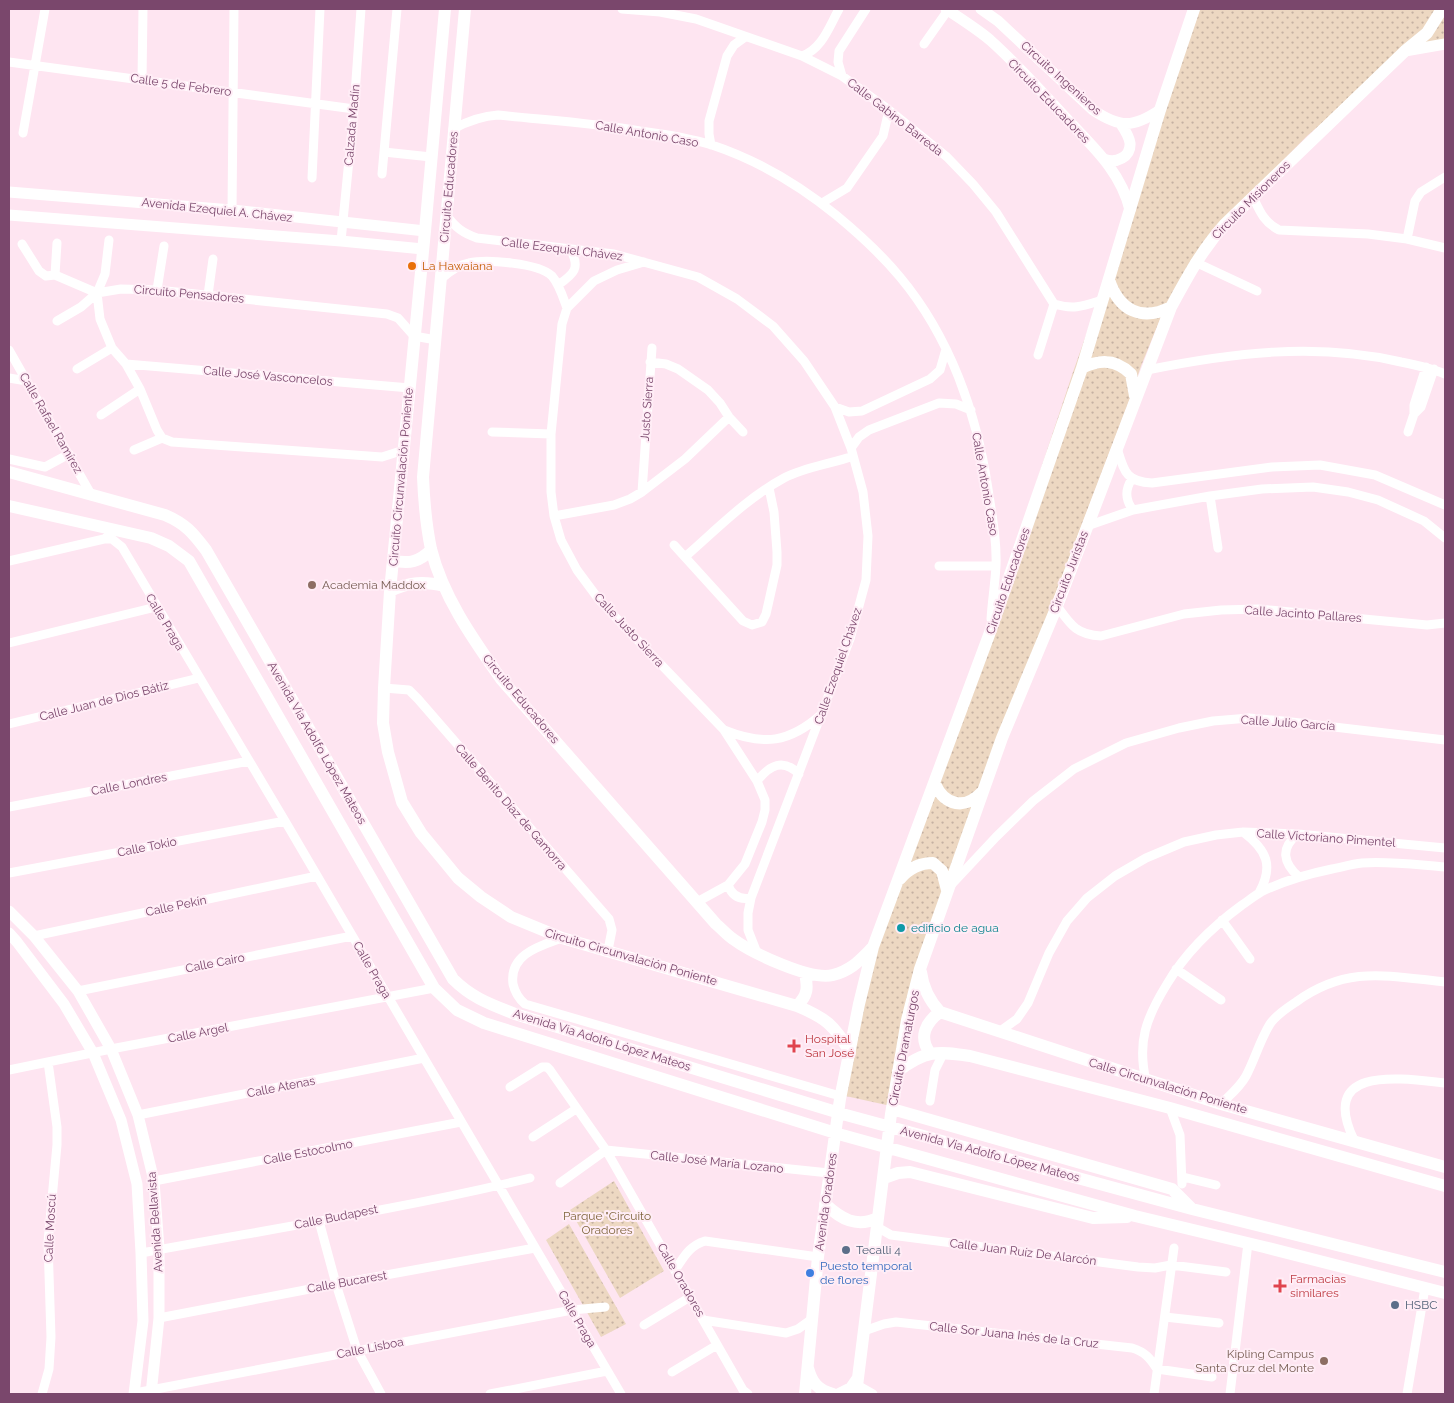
<svg xmlns="http://www.w3.org/2000/svg" width="1454" height="1403" viewBox="0 0 1454 1403" font-family="Raleway,sans-serif">
	<style>
		.park { fill: url(#park-dots) }
		.lines { fill: none; stroke-linecap: round; stroke-linejoin: round }
		.minor { stroke: #fff; stroke-width: 9 }
		.tertiary { stroke: #fff; stroke-width: 11 }
		.secondary { stroke: #fff; stroke-width: 12 }
		.food-dot { fill: #e8710a; stroke: #ffedf6; stroke-width: 2 }
		.education-dot { fill: #8d6e63; stroke: #ffedf6; stroke-width: 2 }
		.culture-dot { fill: #0f9aa8; stroke: #ffedf6; stroke-width: 2 }
		.health-dot { fill: #e0444e; stroke: #ffedf6; stroke-width: 2 }
		.service-dot { fill: #5c6f8a; stroke: #ffedf6; stroke-width: 2 }
		.shop-dot { fill: #3f7fe0; stroke: #ffedf6; stroke-width: 2 }
		.labels { text-anchor: middle; dominant-baseline: central; stroke-width: 4; stroke-linejoin: round; paint-order: stroke }
		.street-label { font-size: 12px; fill: #7a476c; stroke: #ffedf6 }
		.food-label { font-size: 12px; fill: #c56008; stroke: #ffedf6; text-anchor: start }
		.education-label { font-size: 12px; fill: #785e54; stroke: #ffedf6; text-anchor: start }
		.culture-label { font-size: 12px; fill: #0d838f; stroke: #ffedf6; text-anchor: start }
		.health-label { font-size: 12px; fill: #be3a42; stroke: #ffedf6; text-anchor: start }
		.park-label { font-size: 12px; fill: #81673e; stroke: #ffedf6 }
		.service-label { font-size: 12px; fill: #4e5e75; stroke: #ffedf6; text-anchor: start }
		.shop-label { font-size: 12px; fill: #366cbe; stroke: #ffedf6; text-anchor: start }
	</style>
	<defs>
		<pattern id="park-dots" width="8" height="8" patternUnits="userSpaceOnUse" patternTransform="scale(1.25)"><rect width="8" height="8" fill="#edd8c2"/><path d="M2 2h.1M6 6h.1" fill="none" stroke="#c5b1a2" stroke-width="1.8" stroke-linecap="round"/></pattern>
	</defs>
	<rect width="100%" height="100%" fill="#fee5f1"/>
	<path class="park" d="M1200,9H1445V40L1404,50L1383,71L1307,136L1243,201L1166,305L1141,366L1131,396L943,888L891,1106L841,1095L859,1004L997,601L1072,375Z
		M614,1181L664,1271L620,1298L570,1210Z
		M569,1224L626,1324L601,1337L546,1240Z"/>
	<g class="lines">
		<path class="minor" d="M622,9L660,12L696,19L802,56L842,76L889,110L947,157L973,184L996,212L1054,304C1074,310 1083,306 1102,300
			M924,44L948,10
			M802,56C822,49 829,27 839,9
			M9,62L354,109
			M842,76L838,62L839,51L866,9
			M142,80L143,9
			M453,129C468,121 481,116 498,115C545,120 593,123 640,131C664,134 689,138 712,145C757,160 799,185 836,215C859,234 881,254 900,277C950,337 977,414 988,489C992,515 997,541 996,566C995,584 992,602 991,619
			M23,133L45,9
			M711,145L709,134V121L727,56L734,45L745,37
			M384,152L431,157
			M382,174L397,9
			M312,178L320,9
			M1253,197C1260,212 1264,222 1279,230L1368,234L1407,239L1445,248
			M822,203L847,188L883,136L889,110
			M232,210L234,9
			M447,216C456,228 463,233 477,238L614,254L698,277L737,299L773,326L804,361L835,407L851,448L863,492L868,536L866,580L850,639L751,898L748,913V930L757,953
			M1407,239L1415,201L1421,192L1445,177
			M109,240L105,274L97,293L100,319L112,348L126,364L140,389L157,430L162,438L172,442L382,457L404,450
			M341,241L354,109L361,9
			M22,244L39,271L46,276L55,275L97,293
			M644,262L617,270L594,281L567,308L562,324L551,434V492L554,516L561,540L577,570L600,601L724,730L757,781L765,800V810L762,822L745,864L728,885L697,902
			M1195,262L1257,291
			M55,275L57,243
			M442,278C450,271 458,265 469,263C486,259 539,263 552,276C559,284 563,297 567,308
			M558,285C574,274 581,268 570,249
			M157,290L164,246
			M208,295L213,259
			M57,321L81,307L97,293L121,289L157,290L387,314L398,318L414,336L436,340
			M9,350L92,496
			M1038,355L1054,304
			M650,362L666,364L678,369L708,390L720,403L729,417L743,432
			M126,364L410,388
			M77,369L112,348
			M1147,370C1231,353 1316,342 1401,362C1416,365 1431,368 1445,374
			M9,378L27,381
			M835,407L849,412L862,411L930,379L940,370L946,349
			M1414,414L1421,407L1434,369
			M101,415L140,389
			M492,432L551,434
			M1408,432L1414,414V405L1426,367
			M851,448L859,437L869,430L939,403L956,404L971,410
			M1117,448C1124,470 1125,482 1152,483L1272,467L1320,465L1375,475L1445,505
			M134,450L162,438
			M9,459L45,467L69,454
			M1132,479C1125,489 1125,500 1133,510
			M642,492L652,348
			M1210,496L1218,548
			M554,516L614,505L630,499L642,492L685,459L729,417
			M1087,526L1133,510L1210,496L1262,489L1313,487L1348,492L1378,500L1424,521L1445,538
			M104,539H112L122,547L285,821L621,1394
			M674,545L743,621L752,625L762,622L766,614L777,565V552L774,512L769,488
			M686,556C717,529 747,498 784,478C805,467 831,464 853,456
			M9,561L104,539L108,536
			M939,566H996
			M1057,606C1070,624 1076,635 1101,636L1184,614L1221,610L1258,609L1427,625L1445,623
			M9,643L156,607
			M384,688L409,690L418,699L609,919L612,930L608,950
			M9,724L199,678
			M724,730C764,746 789,743 822,714
			M757,781C770,765 783,758 799,774
			M9,807L249,761
			M1243,832C1267,850 1274,866 1259,893
			M1298,834C1280,848 1283,863 1299,877
			M9,873L285,821
			M952,884L996,837L1033,801L1074,769L1126,743L1179,728L1213,721L1249,718L1283,721L1445,740
			M728,885C732,896 740,900 751,898
			M1222,920L1250,959
			M34,936L317,876
			M562,938C540,946 509,954 513,984C515,993 518,998 525,1004L840,1096
			M1176,969L1221,1000
			M78,991L352,936
			M999,1032L1017,1019L1028,1003L1049,953L1067,921L1087,898L1115,876L1146,858L1184,842L1216,835L1243,832L1298,834L1445,848
			M9,1070L111,1049L434,988
			M1146,1081C1137,1042 1146,1018 1167,984C1186,952 1212,927 1242,905C1248,901 1254,896 1261,892C1283,881 1308,874 1332,869C1342,867 1352,864 1362,863C1390,861 1418,865 1445,867
			M510,1087L542,1067H547L550,1070L606,1150L743,1390L748,1394
			M930,1101L935,1070L944,1052
			M1221,1104C1230,1095 1240,1087 1246,1076C1255,1059 1260,1040 1270,1024C1276,1015 1287,1008 1296,1002C1347,965 1387,976 1445,982
			M1170,1108L1180,1135L1182,1184
			M138,1115L424,1058
			M533,1137L576,1109
			M1354,1140C1318,1065 1400,1078 1445,1083
			M606,1150L829,1173
			M1183,1177L1216,1185
			M154,1181L461,1122
			M560,1183L606,1150
			M319,1221L336,1284L357,1350L381,1394
			M877,1227L891,1235L1138,1267L1155,1268L1171,1265L1226,1272
			M141,1253C271,1229 402,1209 530,1178
			M675,1270C684,1257 689,1246 705,1241L818,1257
			M1165,1317L1219,1323
			M159,1318L336,1284L535,1248
			M703,1320L786,1333L798,1329L812,1319
			M644,1325L690,1297
			M864,1331L884,1324L896,1322L1132,1348C1145,1352 1150,1358 1157,1369L1212,1377
			M672,1372L717,1345
			M857,1385L873,1394
			M135,1393L572,1310L605,1307
			M42,1394L49,1369L51,1337L48,1242L57,1145V1127L48,1062
			M490,1394L607,1371
			M1154,1394L1174,1248
			M1230,1394L1248,1243
			M1407,1394L1425,1288"/>
		<path class="tertiary" d="M946,9C961,19 977,29 990,40C1017,64 1041,91 1065,117C1092,146 1121,171 1130,210
			M981,9L998,21L1093,110C1120,128 1133,128 1160,110
			M1405,51L1445,44
			M1104,159C1116,164 1131,157 1130,143C1129,136 1125,130 1121,124
			M9,192L232,210L425,231
			M9,215L341,241L423,249
			M9,911L34,936L78,991L111,1049L138,1115L154,1181L159,1249V1318L151,1394
			M9,933L17,942L64,1004L93,1053L121,1120L137,1184L141,1253L143,1321L134,1394"/>
		<path class="secondary" d="M445,9L425,231L390,591L384,688L383,723L388,752L402,802L421,833L458,878L481,897L511,917L562,938L797,1006C826,1018 834,1025 850,1052
			M465,9L423,477C424,501 426,525 431,549C443,597 473,639 501,679L716,924C722,929 727,935 733,939C752,953 811,981 833,975C852,970 860,960 873,947
			M1109,280C1119,310 1141,322 1171,307
			M1082,368C1100,359 1116,359 1131,374L1135,396
			M9,472L165,515C186,524 193,533 206,550L453,979C472,998 490,1004 515,1014L846,1115L1192,1209L1445,1272
			M9,506L151,538L169,546L189,561L434,988L457,1010L484,1023L842,1135L1135,1216L1264,1247L1445,1293
			M393,560C409,565 420,561 431,550
			M390,591C409,582 424,581 444,586
			M935,784C945,806 965,810 982,792
			M900,879C909,868 919,863 933,863L942,871L947,890
			M921,972C923,988 929,1000 940,1012L1221,1104L1445,1167
			M797,1006C808,995 808,988 805,973
			M930,1053C918,1037 926,1022 940,1012
			M898,1071C926,1050 936,1051 970,1056L1170,1108L1445,1186
			M892,1109L1172,1189L1192,1209
			M884,1178L898,1173L910,1172L1093,1218L1127,1217
			M825,1204C841,1219 856,1228 878,1218
			M808,1368C812,1383 818,1390 833,1394
			M805,1394L818,1257L840,1099L859,1004L873,947L989,635L1082,368L1160,110L1194,9
			M839,1394L851,1388L858,1378
			M856,1394L891,1114L907,1020L920,969L1002,738L1057,606L1171,307C1188,276 1201,251 1225,224L1405,51L1427,33L1442,9"/>
	</g>
	<circle class="food-dot" cx="412" cy="266" r="5"/>
	<g class="education-dot">
		<circle cx="312" cy="585" r="5"/>
		<circle cx="1324" cy="1361" r="5"/>
	</g>
	<circle class="culture-dot" cx="901" cy="928" r="5"/>
	<g class="health-dot">
		<path d="M791.5 1038.5h5v5h5v5h-5v5h-5v-5h-5v-5h5z"/>
		<path d="M1277.5 1278.5h5v5h5v5h-5v5h-5v-5h-5v-5h5z"/>
	</g>
	<g class="service-dot">
		<circle cx="846" cy="1250" r="5"/>
		<circle cx="1395" cy="1305" r="5"/>
	</g>
	<circle class="shop-dot" cx="810" cy="1273" r="5"/>
	<g class="labels">
		<g class="street-label">
			<text transform="translate(1061 78) rotate(42)">Circuito Ingenieros</text>
			<text transform="translate(181 85) rotate(8)">Calle 5 de Febrero</text>
			<text transform="translate(1049 101) rotate(46)">Circuito Educadores</text>
			<text transform="translate(895 117) rotate(38)">Calle Gabino Barreda</text>
			<text transform="translate(352 125) rotate(-85)">Calzada Madín</text>
			<text transform="translate(647 134) rotate(10)">Calle Antonio Caso</text>
			<text transform="translate(449 187) rotate(-85)">Circuito Educadores</text>
			<text transform="translate(1251 200) rotate(-45)">Circuito Misioneros</text>
			<text transform="translate(217 210) rotate(6)">Avenida Ezequiel A. Chávez</text>
			<text transform="translate(562 249) rotate(7)">Calle Ezequiel Chávez</text>
			<text transform="translate(189 294) rotate(5)">Circuito Pensadores</text>
			<text transform="translate(268 376) rotate(5)">Calle José Vasconcelos</text>
			<text transform="translate(647 409) rotate(-86)">Justo Sierra</text>
			<text transform="translate(51 423) rotate(60)">Calle Rafael Ramírez</text>
			<text transform="translate(401 477) rotate(-85)">Circuito Circunvalación Poniente</text>
			<text transform="translate(985 484) rotate(80)">Calle Antonio Caso</text>
			<text transform="translate(1069 572) rotate(-69)">Circuito Juristas</text>
			<text transform="translate(1008 581) rotate(-71)">Circuito Educadores</text>
			<text transform="translate(1303 614) rotate(4)">Calle Jacinto Pallares</text>
			<text transform="translate(165 622) rotate(59)">Calle Praga</text>
			<text transform="translate(629 630) rotate(47)">Calle Justo Sierra</text>
			<text transform="translate(838 666) rotate(-71)">Calle Ezequiel Chávez</text>
			<text transform="translate(521 699) rotate(50)">Circuito Educadores</text>
			<text transform="translate(104 701) rotate(-14)">Calle Juan de Dios Bátiz</text>
			<text transform="translate(1288 723) rotate(4)">Calle Julio García</text>
			<text transform="translate(317 743) rotate(60)">Avenida Via Adolfo López Mateos</text>
			<text transform="translate(129 784) rotate(-11)">Calle Londres</text>
			<text transform="translate(511 807) rotate(49)">Calle Benito Díaz de Gamorra</text>
			<text transform="translate(1326 838) rotate(4)">Calle Victoriano Pimentel</text>
			<text transform="translate(147 847) rotate(-11)">Calle Tokio</text>
			<text transform="translate(176 906) rotate(-12)">Calle Pekín</text>
			<text transform="translate(631 957) rotate(16)">Circuito Circunvalación Poniente</text>
			<text transform="translate(215 963) rotate(-11)">Calle Cairo</text>
			<text transform="translate(372 970) rotate(60)">Calle Praga</text>
			<text transform="translate(198 1033) rotate(-11)">Calle Argel</text>
			<text transform="translate(602 1040) rotate(17)">Avenida Via Adolfo López Mateos</text>
			<text transform="translate(904 1048) rotate(-79)">Circuito Dramaturgos</text>
			<text transform="translate(1168 1086) rotate(17)">Calle Circunvalación Poniente</text>
			<text transform="translate(281 1087) rotate(-11)">Calle Atenas</text>
			<text transform="translate(308 1152) rotate(-11)">Calle Estocolmo</text>
			<text transform="translate(990 1154) rotate(15)">Avenida Via Adolfo López Mateos</text>
			<text transform="translate(717 1162) rotate(6)">Calle José María Lozano</text>
			<text transform="translate(826 1202) rotate(-82)">Avenida Oradores</text>
			<text transform="translate(336 1217) rotate(-11)">Calle Budapest</text>
			<text transform="translate(155 1222) rotate(-94)">Avenida Bellavista</text>
			<text transform="translate(50 1228) rotate(-87)">Calle Moscú</text>
			<text transform="translate(1023 1252) rotate(7)">Calle Juan Ruíz De Alarcón</text>
			<text transform="translate(681 1280) rotate(60)">Calle Oradores</text>
			<text transform="translate(347 1282) rotate(-10)">Calle Bucarest</text>
			<text transform="translate(577 1319) rotate(60)">Calle Praga</text>
			<text transform="translate(1014 1335) rotate(6)">Calle Sor Juana Inés de la Cruz</text>
			<text transform="translate(370 1348) rotate(-11)">Calle Lisboa</text>
		</g>
		<g class="food-label">
			<text x="422" y="266">La Hawaiana</text>
		</g>
		<g class="education-label">
			<text x="322" y="585">Academia Maddox</text>
			<text x="1314" y="1354" text-anchor="end">Kipling Campus<tspan x="1314" dy="14">Santa Cruz del Monte</tspan></text>
		</g>
		<g class="culture-label">
			<text x="911" y="928">edificio de agua</text>
		</g>
		<g class="health-label">
			<text x="805" y="1039">Hospital<tspan x="805" dy="14">San José</tspan></text>
			<text x="1290" y="1279">Farmacias<tspan x="1290" dy="14">similares</tspan></text>
		</g>
		<g class="park-label">
			<text x="607" y="1216">Parque "Circuito<tspan x="607" dy="14">Oradores</tspan></text>
		</g>
		<g class="service-label">
			<text x="856" y="1250">Tecalli 4</text>
			<text x="1405" y="1305">HSBC</text>
		</g>
		<g class="shop-label">
			<text x="820" y="1266">Puesto temporal<tspan x="820" dy="14">de flores</tspan></text>
		</g>
	</g>
	<rect width="1454" height="1403" fill="none" stroke="#7a476c" stroke-width="20"/>
</svg>
